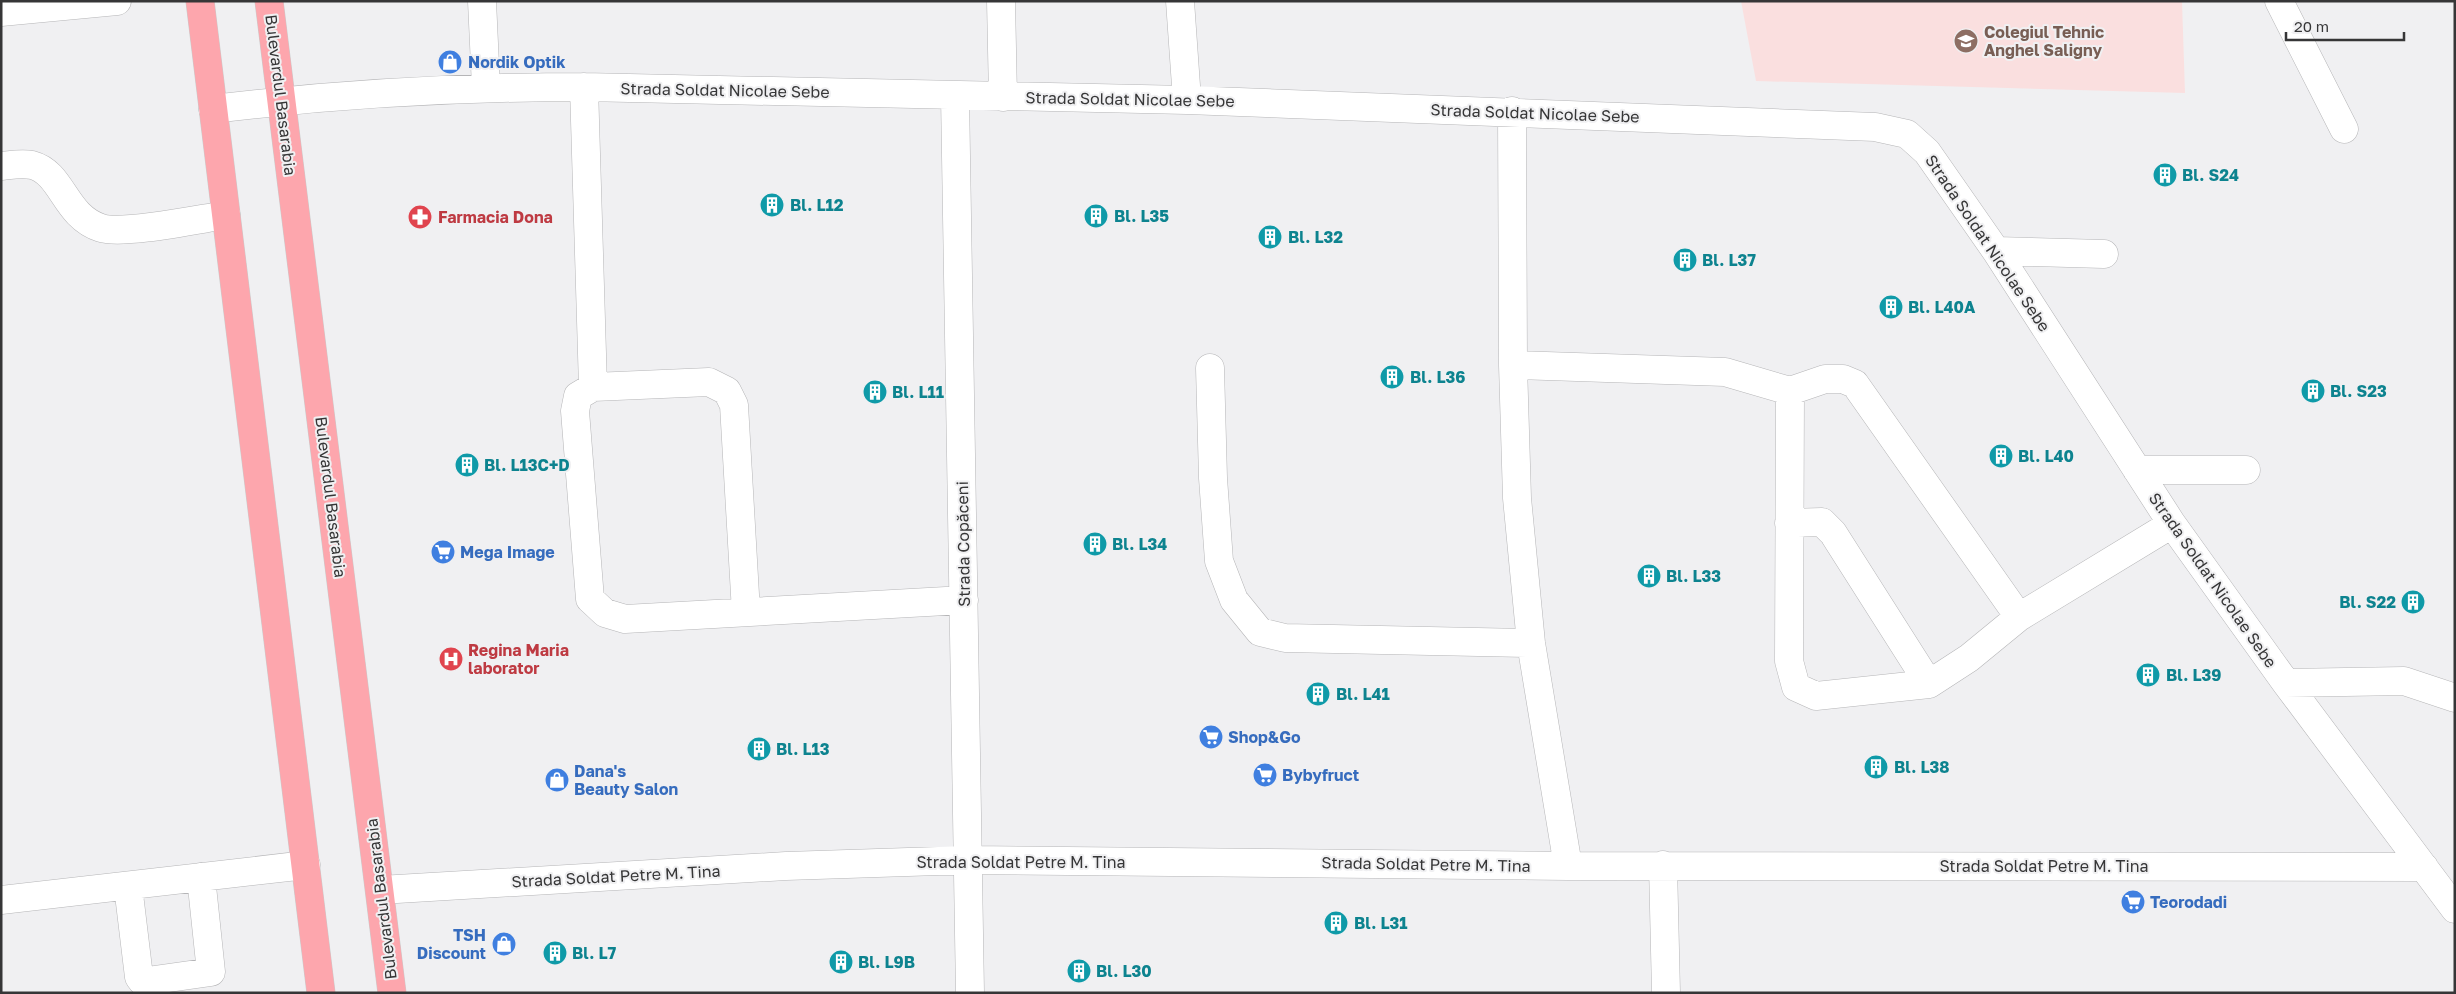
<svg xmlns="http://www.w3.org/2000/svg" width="2456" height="994" viewBox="0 0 2456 994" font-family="'Golos Text',sans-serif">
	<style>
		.education { fill: #fadfdf }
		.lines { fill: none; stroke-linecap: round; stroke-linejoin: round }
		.minor-casing { stroke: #b5b5b7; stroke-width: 29 }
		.major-casing { stroke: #cbcbcb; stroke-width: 29 }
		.minor { stroke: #fff; stroke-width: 28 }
		.major { stroke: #fda6ad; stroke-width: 28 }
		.labels { text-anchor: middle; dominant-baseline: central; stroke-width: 4; stroke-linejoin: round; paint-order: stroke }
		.education-label { font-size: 16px; font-weight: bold; fill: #785e54; stroke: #f0f0f2; text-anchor: start }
		.shop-label { font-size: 16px; font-weight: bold; fill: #366cbe; stroke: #f0f0f2; text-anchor: start }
		.street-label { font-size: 16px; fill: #363637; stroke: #f0f0f2 }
		.culture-label { font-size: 16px; font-weight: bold; fill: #0d838f; stroke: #f0f0f2; text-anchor: start }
		.health-label { font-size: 16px; font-weight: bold; fill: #be3a42; stroke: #f0f0f2; text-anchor: start }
	</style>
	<rect width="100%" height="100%" fill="#f0f0f2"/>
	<path class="education" d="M1741,1H2182L2185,93L1756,81Z"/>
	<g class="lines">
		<defs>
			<path id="minor" d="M482,1L486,87
				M1001,1L1003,97
				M1180,1L1187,100
				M2279,1L2344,129
				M1,12L117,1
				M584,87L593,387
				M955,96L970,993
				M213,109C336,94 460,87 584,87L1187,100L1875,127L1907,134L1927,152L1996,251L2172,524L2286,683L2455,909
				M1512,111L1513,365L1517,498L1531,643L1568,866
				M1,166C11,165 22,163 32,165C63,173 64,216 101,228C123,235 199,219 226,215
				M1996,251L2104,254
				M1513,365L1725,372L1790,391L1825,379H1843L1855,384L2019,617
				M1210,368L1213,478L1219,561L1234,600L1260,632L1285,638L1531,643
				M1790,391L1789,661L1796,687L1816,696L1929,684L1969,658L2019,617L2172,524
				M2137,470H2246
				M1789,523L1822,522L1833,533L1929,684
				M746,612L734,405L727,391L709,382L593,387L578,396L575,411L590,599L605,613L625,619L964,600
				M2286,683L2404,681L2455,698
				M1663,865L1666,993
				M128,886L139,977L142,981H147L211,972L201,877
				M380,890L786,866L969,860L1568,866L2424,867
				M1,900L306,865"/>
			<path id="major" d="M200,1L321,993
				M269,1L392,993"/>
		</defs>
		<use href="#minor" class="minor-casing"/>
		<use href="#major" class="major-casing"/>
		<use href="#minor" class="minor"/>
		<use href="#major" class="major"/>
	</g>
	<defs>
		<symbol id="school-disc" viewBox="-11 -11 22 22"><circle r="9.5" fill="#8d6e63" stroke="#f0f0f2"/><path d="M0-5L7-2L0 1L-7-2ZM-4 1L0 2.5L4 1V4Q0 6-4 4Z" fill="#fff"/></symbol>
		<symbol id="shop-disc" viewBox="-11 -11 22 22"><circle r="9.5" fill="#3f7fe0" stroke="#f0f0f2"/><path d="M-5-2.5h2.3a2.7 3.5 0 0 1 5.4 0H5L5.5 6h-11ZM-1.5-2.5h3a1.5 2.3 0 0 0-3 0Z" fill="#fff"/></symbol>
		<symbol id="building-disc" viewBox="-11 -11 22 22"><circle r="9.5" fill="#0f9aa8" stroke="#f0f0f2"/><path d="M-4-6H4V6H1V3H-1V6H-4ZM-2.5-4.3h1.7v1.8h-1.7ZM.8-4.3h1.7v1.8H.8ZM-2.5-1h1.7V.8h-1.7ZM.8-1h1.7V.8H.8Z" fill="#fff"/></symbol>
		<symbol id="pharmacy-disc" viewBox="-11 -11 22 22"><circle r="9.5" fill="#e0444e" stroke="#f0f0f2"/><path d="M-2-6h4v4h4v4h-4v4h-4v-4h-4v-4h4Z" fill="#fff"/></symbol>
		<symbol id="supermarket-disc" viewBox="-11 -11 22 22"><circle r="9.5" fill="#3f7fe0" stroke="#f0f0f2"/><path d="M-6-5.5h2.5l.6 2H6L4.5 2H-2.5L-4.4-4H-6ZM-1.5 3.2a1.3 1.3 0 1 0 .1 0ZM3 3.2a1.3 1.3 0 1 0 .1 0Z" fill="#fff"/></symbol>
		<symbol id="hospital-disc" viewBox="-11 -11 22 22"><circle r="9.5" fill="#e0444e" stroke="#f0f0f2"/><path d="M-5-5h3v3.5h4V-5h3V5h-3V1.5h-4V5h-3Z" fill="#fff"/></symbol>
	</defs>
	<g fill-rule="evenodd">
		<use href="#school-disc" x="1952" y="27" width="28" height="28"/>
		<use href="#shop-disc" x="436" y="48" width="28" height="28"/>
		<use href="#building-disc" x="2151" y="161" width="28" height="28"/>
		<use href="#building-disc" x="758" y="191" width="28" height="28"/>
		<use href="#building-disc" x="1082" y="202" width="28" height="28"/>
		<use href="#pharmacy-disc" x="406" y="203" width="28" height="28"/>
		<use href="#building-disc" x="1256" y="223" width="28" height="28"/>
		<use href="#building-disc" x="1671" y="246" width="28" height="28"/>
		<use href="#building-disc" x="1877" y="293" width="28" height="28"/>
		<use href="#building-disc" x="1378" y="363" width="28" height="28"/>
		<use href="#building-disc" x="2299" y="377" width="28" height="28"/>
		<use href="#building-disc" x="861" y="378" width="28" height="28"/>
		<use href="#building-disc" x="1987" y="442" width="28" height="28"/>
		<use href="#building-disc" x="453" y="451" width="28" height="28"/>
		<use href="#building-disc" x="1081" y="530" width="28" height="28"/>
		<use href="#supermarket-disc" x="429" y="538" width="28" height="28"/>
		<use href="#building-disc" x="1635" y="562" width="28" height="28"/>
		<use href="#building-disc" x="2399" y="588" width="28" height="28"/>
		<use href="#hospital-disc" x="437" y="645" width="28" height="28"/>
		<use href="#building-disc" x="2134" y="661" width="28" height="28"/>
		<use href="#building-disc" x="1304" y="680" width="28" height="28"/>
		<use href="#supermarket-disc" x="1197" y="723" width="28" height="28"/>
		<use href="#building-disc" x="745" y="735" width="28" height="28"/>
		<use href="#building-disc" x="1862" y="753" width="28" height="28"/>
		<use href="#supermarket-disc" x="1251" y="761" width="28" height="28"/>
		<use href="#shop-disc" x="543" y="766" width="28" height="28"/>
		<use href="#supermarket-disc" x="2119" y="888" width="28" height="28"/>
		<use href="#building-disc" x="1322" y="909" width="28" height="28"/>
		<use href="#shop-disc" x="490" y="930" width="28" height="28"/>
		<use href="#building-disc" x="541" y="939" width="28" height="28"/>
		<use href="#building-disc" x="827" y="948" width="28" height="28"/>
		<use href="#building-disc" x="1065" y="957" width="28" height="28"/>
	</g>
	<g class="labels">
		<g class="education-label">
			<text x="1984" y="32">Colegiul Tehnic<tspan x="1984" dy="18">Anghel Saligny</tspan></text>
		</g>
		<g class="shop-label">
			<text x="468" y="62">Nordik Optik</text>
			<text x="460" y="552">Mega Image</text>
			<text x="1228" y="737">Shop&amp;Go</text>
			<text x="574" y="771">Dana's<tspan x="574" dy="18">Beauty Salon</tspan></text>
			<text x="1282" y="775">Bybyfruct</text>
			<text x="2150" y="902">Teorodadi</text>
			<text x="486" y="935" text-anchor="end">TSH<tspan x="486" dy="18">Discount</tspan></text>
		</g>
		<g class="street-label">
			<text transform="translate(725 90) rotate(1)">Strada Soldat Nicolae Sebe</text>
			<text transform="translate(281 95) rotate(83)">Bulevardul Basarabia</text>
			<text transform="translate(1130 99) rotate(1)">Strada Soldat Nicolae Sebe</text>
			<text transform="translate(1535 113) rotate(2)">Strada Soldat Nicolae Sebe</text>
			<text transform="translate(1988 243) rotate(56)">Strada Soldat Nicolae Sebe</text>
			<text transform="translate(331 497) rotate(83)">Bulevardul Basarabia</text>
			<text transform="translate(963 544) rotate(-91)">Strada Copăceni</text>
			<text transform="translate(2213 580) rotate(55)">Strada Soldat Nicolae Sebe</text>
			<text x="1021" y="862">Strada Soldat Petre M. Tina</text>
			<text transform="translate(1426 864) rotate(1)">Strada Soldat Petre M. Tina</text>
			<text x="2044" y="866">Strada Soldat Petre M. Tina</text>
			<text transform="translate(616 876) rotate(-3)">Strada Soldat Petre M. Tina</text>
			<text transform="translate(381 899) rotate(-97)">Bulevardul Basarabia</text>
		</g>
		<g class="culture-label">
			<text x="2182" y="175">Bl. S24</text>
			<text x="790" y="205">Bl. L12</text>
			<text x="1114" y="216">Bl. L35</text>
			<text x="1288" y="237">Bl. L32</text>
			<text x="1702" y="260">Bl. L37</text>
			<text x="1908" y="307">Bl. L40A</text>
			<text x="1410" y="377">Bl. L36</text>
			<text x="2330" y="391">Bl. S23</text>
			<text x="892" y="392">Bl. L11</text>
			<text x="2018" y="456">Bl. L40</text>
			<text x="484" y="465">Bl. L13C+D</text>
			<text x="1112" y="544">Bl. L34</text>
			<text x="1666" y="576">Bl. L33</text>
			<text x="2396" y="602" text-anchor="end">Bl. S22</text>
			<text x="2166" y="675">Bl. L39</text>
			<text x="1336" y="694">Bl. L41</text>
			<text x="776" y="749">Bl. L13</text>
			<text x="1894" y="767">Bl. L38</text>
			<text x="1354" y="923">Bl. L31</text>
			<text x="572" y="953">Bl. L7</text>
			<text x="858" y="962">Bl. L9B</text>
			<text x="1096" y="971">Bl. L30</text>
		</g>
		<g class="health-label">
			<text x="438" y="217">Farmacia Dona</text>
			<text x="468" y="650">Regina Maria<tspan x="468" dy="18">laborator</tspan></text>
		</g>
	</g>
	<rect width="2456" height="994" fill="none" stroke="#363637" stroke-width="5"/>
	<path d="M2286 32v8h118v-8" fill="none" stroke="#363637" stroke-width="2.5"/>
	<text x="2294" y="32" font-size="15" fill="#363637" stroke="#f0f0f2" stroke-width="4" paint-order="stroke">20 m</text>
</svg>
